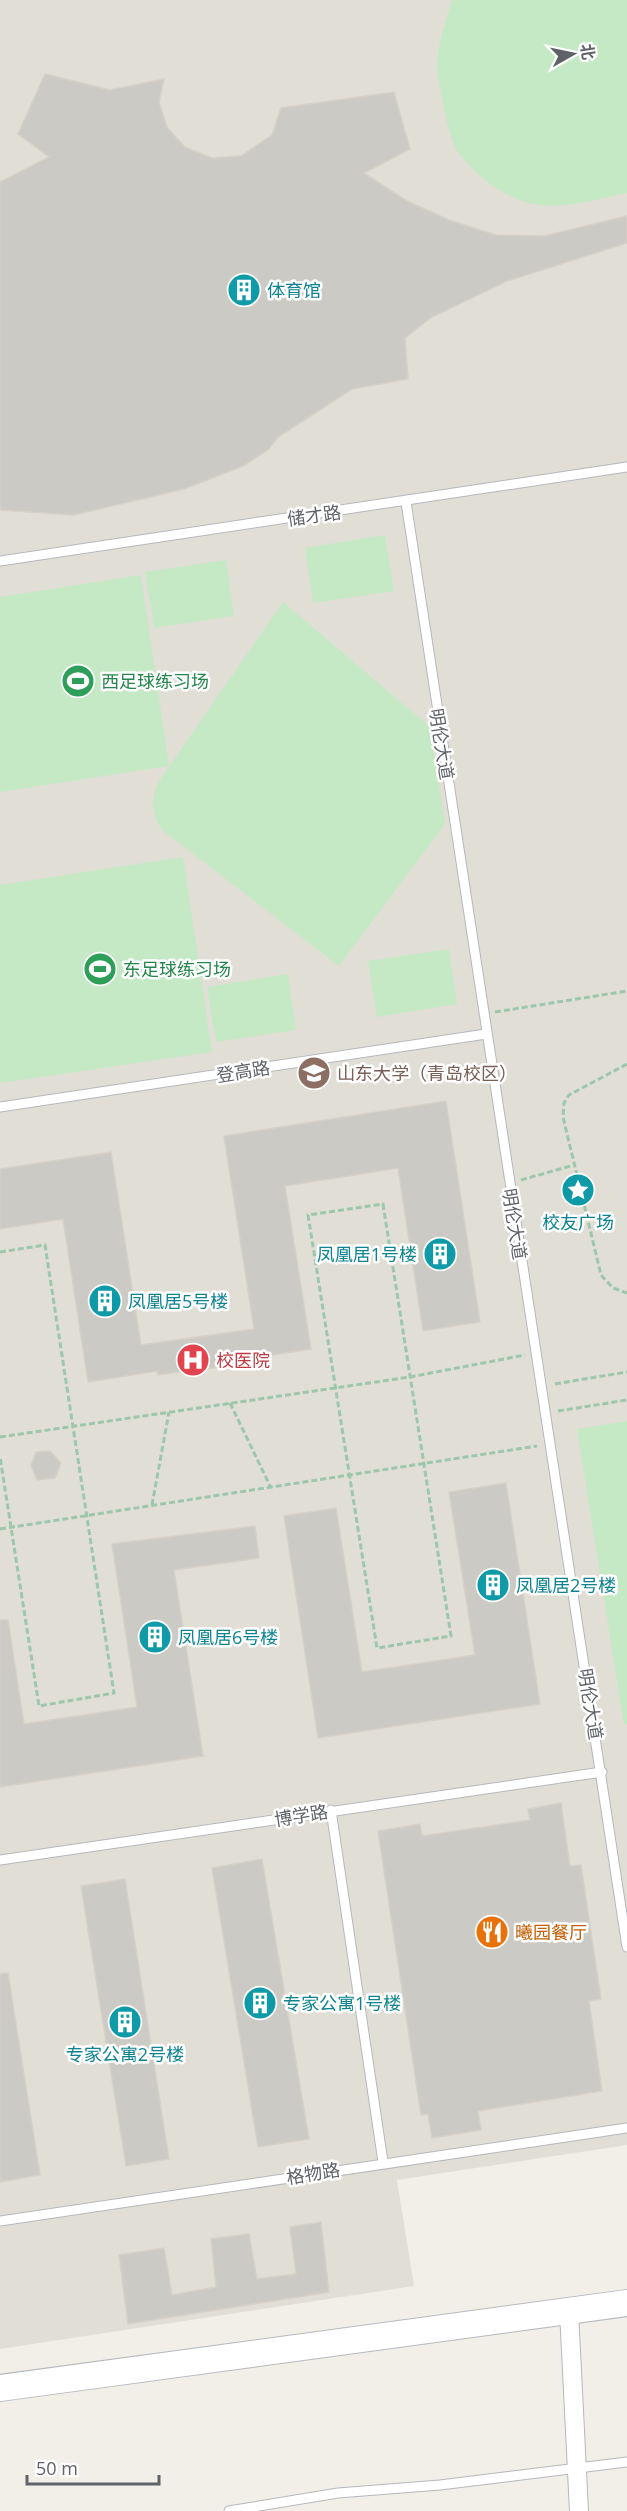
<svg xmlns="http://www.w3.org/2000/svg" width="627" height="2511" viewBox="0 0 627 2511" font-family="'Open Sans','Noto Sans SC',sans-serif">
	<style>
		.education { fill: #e1ded6 }
		.green { fill: #c5e8c5 }
		.building { fill: #cccac5; stroke: #d6d1c6; stroke-width: 1.5 }
		.lines { fill: none; stroke-linecap: round; stroke-linejoin: round }
		.lane-casing { stroke: #b5b8bc; stroke-width: 11 }
		.street-casing { stroke: #b5b8bc; stroke-width: 20 }
		.secondary-casing { stroke: #b6babf; stroke-width: 28 }
		.path { stroke: #9cc7a9; stroke-width: 3; stroke-dasharray: 6 3; stroke-linecap: butt }
		.lane { stroke: #fff; stroke-width: 9 }
		.street { stroke: #fff; stroke-width: 18 }
		.secondary { stroke: #fff; stroke-width: 26 }
		.labels { text-anchor: middle; dominant-baseline: central; stroke-width: 5; stroke-linejoin: round; paint-order: stroke }
		.culture-label { font-size: 18px; fill: #0d838f; stroke: #fff; text-anchor: start }
		.street-label { font-size: 18px; fill: #5f6368; stroke: #fff }
		.leisure-label { font-size: 18px; fill: #27864d; stroke: #fff; text-anchor: start }
		.education-label { font-size: 18px; fill: #785e54; stroke: #fff; text-anchor: start }
		.health-label { font-size: 18px; fill: #be3a42; stroke: #fff; text-anchor: start }
		.food-label { font-size: 18px; fill: #c56008; stroke: #fff; text-anchor: start }
	</style>
	<rect width="100%" height="100%" fill="#f1efe8"/>
	<path class="education" d="M0,0H627V2145L397,2180L414,2286L0,2349Z"/>
	<path class="green" d="M452,0H627V193C599,199 569,208 541,205C508,202 477,177 458,152C449,139 438,84 437,67C437,45 446,21 452,0Z
		M385,535L394,591L313,603L305,548Z
		M226,560L234,616L154,628L145,572Z
		M141,575L169,766L0,792V597Z
		M283,602L430,727L445,824L339,966L162,830C150,811 150,798 161,778Z
		M183,857L212,1052L0,1083V885Z
		M449,949L457,1004L377,1017L368,961Z
		M288,974L296,1030L216,1042L207,987Z
		M627,1421V1724L624,1725L577,1429Z"/>
	<path class="building" d="M45,74L110,90L164,79L159,102L167,127L185,147L212,158L241,156L272,135L281,108L394,92L410,149L364,173L407,201L449,220L496,235L544,236L627,216V243L507,281L432,317L405,338L408,379L352,389L278,437L269,449L243,466L184,489L74,515L0,510V182L49,157L18,134Z
		M446,1101L480,1322L423,1331L398,1168L285,1186L311,1349L233,1361L234,1365L158,1375L157,1371L88,1382L63,1219L0,1229V1169L111,1152L141,1345L254,1329L224,1136Z
		M50,1451L61,1463L55,1478L37,1480L31,1466L36,1452Z
		M506,1483L540,1704L318,1738L284,1516L336,1508L362,1672L475,1655L449,1492Z
		M255,1526L259,1558L174,1570L203,1756L0,1787V1620H8L24,1724L137,1707L112,1544Z
		M561,1803L570,1866L581,1865L601,1999L589,2001L602,2091L478,2111L481,2130L432,2138L428,2114L421,2115L378,1831L420,1824L422,1836L530,1820L528,1809Z
		M262,1859L309,2139L258,2147L212,1868Z
		M125,1879L169,2159L126,2166L81,1886Z
		M8,1973L40,2175L0,2182V1974Z
		M321,2222L329,2292L128,2324L119,2255L164,2248L172,2295L216,2287L211,2239L249,2234L257,2279L296,2274L290,2227Z"/>
	<g class="lines">
		<defs>
			<path id="lane" d="M406,502L627,1947
				M0,561L627,467
				M0,1107L486,1034
				M331,1810L383,2162
				M0,1860L602,1772
				M0,2221L627,2128
				M229,2511L338,2493L440,2485L627,2462"/>
			<path id="street" d="M569,2311L579,2511"/>
			<path id="secondary" d="M0,2388L627,2303"/>
		</defs>
		<use href="#lane" class="lane-casing"/>
		<use href="#street" class="street-casing"/>
		<use href="#secondary" class="secondary-casing"/>
		<path class="path" d="M495,1012L627,991
			M627,1064L569,1095L564,1103L563,1117L601,1275L613,1288L627,1293
			M521,1180L574,1165
			M383,1204L451,1636L377,1648L308,1215Z
			M0,1252L45,1245L114,1693L39,1706L0,1457
			M555,1384L627,1372
			M230,1403L271,1488
			M558,1411L627,1400
			M0,1437L410,1377L525,1355
			M152,1505L169,1412
			M0,1529L537,1446"/>
		<use href="#lane" class="lane"/>
		<use href="#street" class="street"/>
		<use href="#secondary" class="secondary"/>
	</g>
	<defs>
		<symbol id="building-disc" viewBox="-11 -11 22 22"><circle r="9.5" fill="#0f9aa8" stroke="#fff"/><path d="M-4-6H4V6H1V3H-1V6H-4ZM-2.5-4.3h1.7v1.8h-1.7ZM.8-4.3h1.7v1.8H.8ZM-2.5-1h1.7V.8h-1.7ZM.8-1h1.7V.8H.8Z" fill="#fff"/></symbol>
		<symbol id="stadium-disc" viewBox="-11 -11 22 22"><circle r="9.5" fill="#2e9e5b" stroke="#fff"/><path d="M0-5a6.5 5 0 1 0 0 10a6.5 5 0 1 0 0-10ZM-3.5-1.8h7v3.6h-7Z" fill="#fff"/></symbol>
		<symbol id="university-disc" viewBox="-11 -11 22 22"><circle r="9.5" fill="#8d6e63" stroke="#fff"/><path d="M0-5L7-2L0 1L-7-2ZM-4 1L0 2.5L4 1V4Q0 6-4 4Z" fill="#fff"/></symbol>
		<symbol id="sight-disc" viewBox="-11 -11 22 22"><circle r="9.5" fill="#0f9aa8" stroke="#fff"/><path d="M0-6L1.8-2.2L6-1.7L2.9 1.2L3.7 5.4L0 3.3L-3.7 5.4L-2.9 1.2L-6-1.7L-1.8-2.2Z" fill="#fff"/></symbol>
		<symbol id="hospital-disc" viewBox="-11 -11 22 22"><circle r="9.5" fill="#e0444e" stroke="#fff"/><path d="M-5-5h3v3.5h4V-5h3V5h-3V1.5h-4V5h-3Z" fill="#fff"/></symbol>
		<symbol id="restaurant-disc" viewBox="-11 -11 22 22"><circle r="9.5" fill="#e8710a" stroke="#fff"/><path d="M-5-6h1v4h1v-4h1v4h1v-4h1v5L-1.5 .5V6h-2V.5L-5-1ZM5-6V6H3V1.5H1.5Q1.5-4 5-6Z" fill="#fff"/></symbol>
	</defs>
	<g fill-rule="evenodd">
		<use href="#building-disc" x="225" y="271" width="38" height="38"/>
		<use href="#stadium-disc" x="59" y="662" width="38" height="38"/>
		<use href="#stadium-disc" x="81" y="950" width="38" height="38"/>
		<use href="#university-disc" x="295" y="1054" width="38" height="38"/>
		<use href="#sight-disc" x="559" y="1171" width="38" height="38"/>
		<use href="#building-disc" x="421" y="1235" width="38" height="38"/>
		<use href="#building-disc" x="86" y="1282" width="38" height="38"/>
		<use href="#hospital-disc" x="174" y="1341" width="38" height="38"/>
		<use href="#building-disc" x="474" y="1566" width="38" height="38"/>
		<use href="#building-disc" x="136" y="1618" width="38" height="38"/>
		<use href="#restaurant-disc" x="473" y="1913" width="38" height="38"/>
		<use href="#building-disc" x="241" y="1984" width="38" height="38"/>
		<use href="#building-disc" x="106" y="2003" width="38" height="38"/>
	</g>
	<g class="labels">
		<g class="culture-label">
			<text x="267" y="290">体育馆</text>
			<text x="578" y="1222" text-anchor="middle">校友广场</text>
			<text x="417" y="1254" text-anchor="end">凤凰居1号楼</text>
			<text x="128" y="1301">凤凰居5号楼</text>
			<text x="516" y="1585">凤凰居2号楼</text>
			<text x="178" y="1637">凤凰居6号楼</text>
			<text x="283" y="2003">专家公寓1号楼</text>
			<text x="125" y="2054" text-anchor="middle">专家公寓2号楼</text>
		</g>
		<g class="street-label">
			<text transform="translate(314 515) rotate(-8)">储才路</text>
			<text transform="translate(442 744) rotate(81)">明伦大道</text>
			<text transform="translate(243 1071) rotate(-9)">登高路</text>
			<text transform="translate(515 1224) rotate(81)">明伦大道</text>
			<text transform="translate(591 1704) rotate(81)">明伦大道</text>
			<text transform="translate(301 1815) rotate(-9)">博学路</text>
			<text transform="translate(313 2173) rotate(-9)">格物路</text>
		</g>
		<g class="leisure-label">
			<text x="101" y="681">西足球练习场</text>
			<text x="123" y="969">东足球练习场</text>
		</g>
		<g class="education-label">
			<text x="337" y="1073">山东大学（青岛校区）</text>
		</g>
		<g class="health-label">
			<text x="216" y="1360">校医院</text>
		</g>
		<g class="food-label">
			<text x="515" y="1932">曦园餐厅</text>
		</g>
	</g>
	<g transform="translate(573 54) rotate(81)" stroke="#ffffff" stroke-width="4.5" paint-order="stroke">
	<path d="M0-4.5L10 22L0 15L-10 22Z" fill="#5f6368"/>
	<text y="-9" font-size="16" font-weight="bold" text-anchor="middle" fill="#5f6368">北</text>
	</g>
	<path d="M27 2475v9h132v-9" fill="none" stroke="#5f6368" stroke-width="3"/>
	<text x="36" y="2475" font-size="18" fill="#5f6368" stroke="#ffffff" stroke-width="4.5" paint-order="stroke">50 m</text>
</svg>
